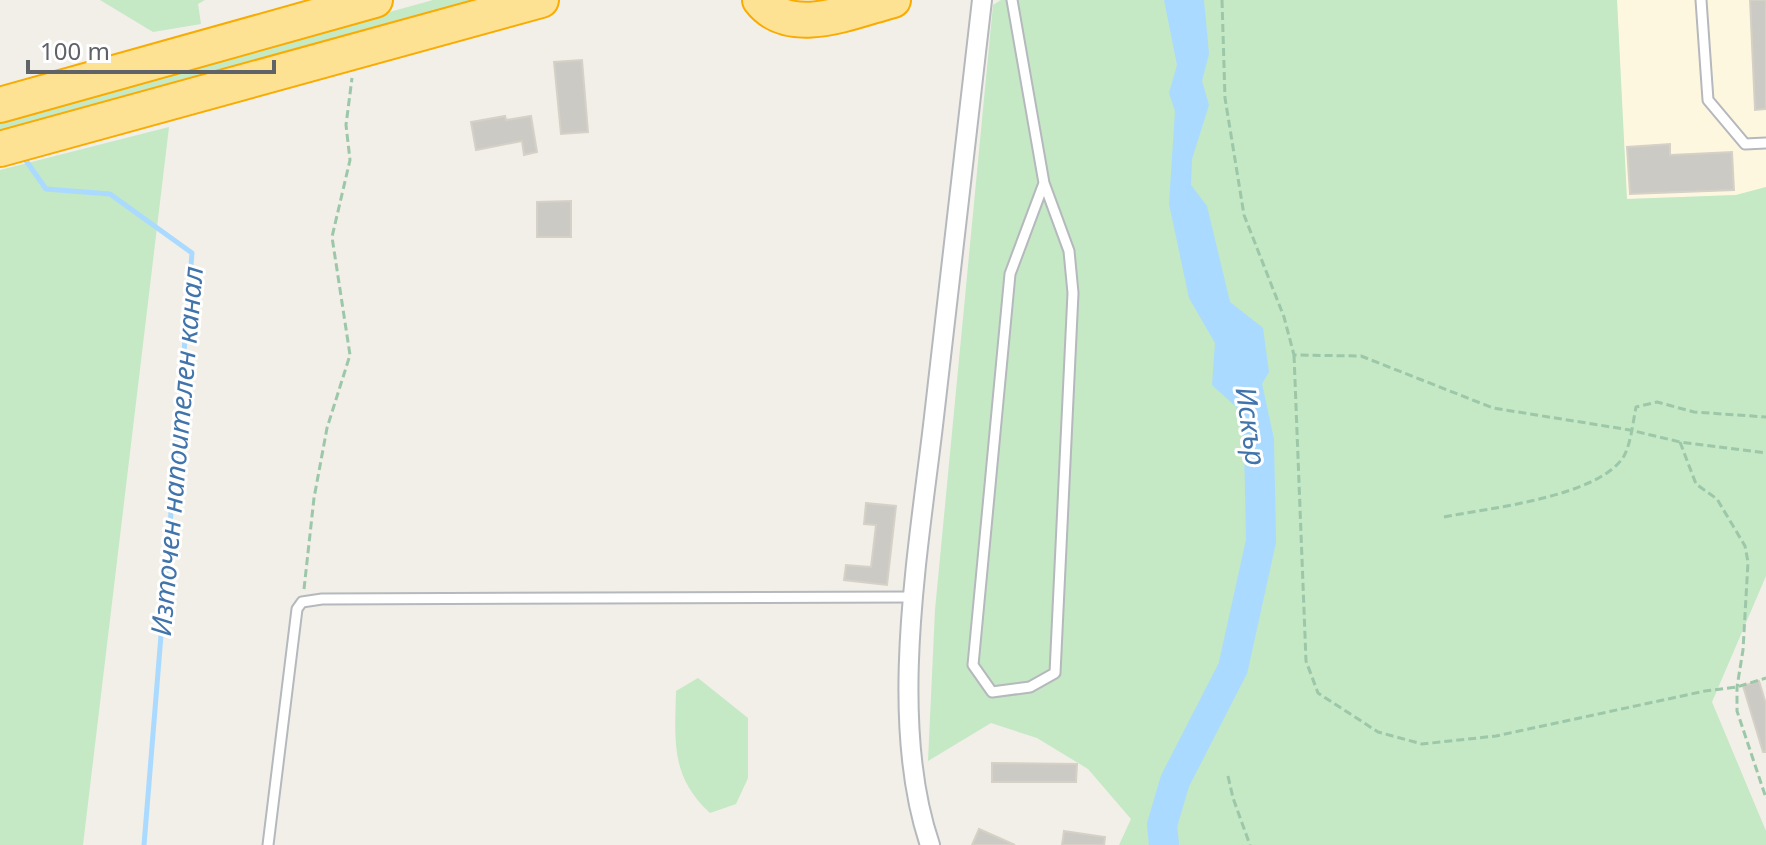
<svg xmlns="http://www.w3.org/2000/svg" width="1766" height="845" viewBox="0 0 1766 845" font-family="'Noto Sans',sans-serif">
	<style>
		.commercial { fill: #fef7e0 }
		.green { fill: #c5e8c5 }
		.water { fill: #aadaff }
		.lines { fill: none; stroke-linecap: round; stroke-linejoin: round }
		.stream { stroke: #aadaff; stroke-width: 5 }
		.river { stroke: #aadaff; stroke-width: 30 }
		.building { fill: #cccac5; stroke: #d6d1c6; stroke-width: 2 }
		.lane-casing { stroke: #b5b8bc; stroke-width: 13 }
		.street-casing { stroke: #b5b8bc; stroke-width: 22 }
		.highway-casing { stroke: #f9ab00; stroke-width: 38 }
		.path { stroke: #9cc7a9; stroke-width: 3; stroke-dasharray: 8 4; stroke-linecap: butt }
		.lane { stroke: #fff; stroke-width: 9 }
		.street { stroke: #fff; stroke-width: 18 }
		.highway { stroke: #fde293; stroke-width: 34 }
		.labels { text-anchor: middle; dominant-baseline: central; stroke-width: 6; stroke-linejoin: round; paint-order: stroke }
		.water-label { font-size: 28px; font-style: italic; fill: #4174aa; stroke: #fff }
	</style>
	<rect width="100%" height="100%" fill="#f1efe8"/>
	<path class="commercial" d="M1617,0H1766V187L1736,195L1626,199Z"/>
	<path class="green" d="M100,0H205L198,4L201,24L153,32Z
		M433,0H480L0,133V120Z
		M1001,0H1617L1627,199L1736,195L1766,187V576L1712,702L1766,831V845H1119L1131,819L1088,769L1037,738L991,723L928,761L935,610L993,5Z
		M169,127L83,845H0V170Z
		M698,678L748,718V778L736,804L710,813C670,776 675,741 676,691Z"/>
	<path class="water" d="M1164,0H1204L1209,54L1202,81L1209,105L1192,159L1191,185L1207,206L1230,302L1263,328L1269,372L1257,392L1255,424L1212,385L1215,343L1189,298L1169,204L1175,111L1169,93L1177,65Z"/>
	<g class="lines">
		<path class="stream" d="M22,155L46,189L110,194L192,253L144,845"/>
		<path class="river" d="M1164,845L1162,825L1175,781L1233,668L1261,541L1259,441L1247,385"/>
	</g>
	<path class="building" d="M1750,0H1766V109L1755,110Z
		M582,60L588,132L561,134L554,62Z
		M505,116L506,120L531,116L537,152L524,155L522,141L476,150L471,122Z
		M1670,144V155L1732,152L1734,190L1630,194L1627,147Z
		M571,201V237H537V202Z
		M866,503L896,506L887,585L844,580L846,565L871,567L876,525L864,524Z
		M1759,681L1766,704V752H1763L1743,686Z
		M992,763L1077,764L1076,782H992Z
		M979,829L1015,845H972Z
		M1064,831L1105,837L1104,845H1062Z"/>
	<g class="lines">
		<defs>
			<path id="lane" d="M1012,0L1044,183L1069,251L1073,293L1055,673L1030,687L992,692L973,665L1010,274L1044,183
				M1701,0L1708,100L1745,144L1766,143
				M268,845L297,609L302,602L322,599L913,597"/>
			<path id="street" d="M930,845C887,719 919,548 934,417C950,278 966,139 982,0"/>
			<path id="highway" d="M760,0C790,39 854,10 893,0
				M0,105L375,0
				M0,149L541,0"/>
		</defs>
		<use href="#lane" class="lane-casing"/>
		<use href="#street" class="street-casing"/>
		<use href="#highway" class="highway-casing"/>
		<path class="path" d="M1222,0L1225,98L1244,215L1284,317L1294,355L1361,356L1493,408L1630,430L1680,442L1766,453
			M1294,355L1306,661L1318,693L1378,732L1422,744L1496,736L1705,691L1737,687L1766,678
			M1680,442L1696,484L1717,499L1745,546L1748,562L1743,650L1737,687V711L1766,798
			M1444,517C1489,508 1599,497 1624,456C1631,443 1633,422 1636,407L1657,402L1694,412L1766,417
			M304,589L314,498L327,428L350,355L332,237L350,160L346,125L352,78
			M1228,776L1233,798L1250,845"/>
		<use href="#lane" class="lane"/>
		<use href="#street" class="street"/>
		<use href="#highway" class="highway"/>
	</g>
	<g class="labels">
		<g class="water-label">
			<text transform="translate(1252 426) rotate(82)">Искър</text>
			<text transform="translate(176 451) rotate(-85)">Източен напоителен канал</text>
		</g>
	</g>
	<path d="M28 60v12h246v-12" fill="none" stroke="#5f6368" stroke-width="4"/>
	<text x="40" y="60" font-size="24" fill="#5f6368" stroke="#ffffff" stroke-width="6" paint-order="stroke">100 m</text>
</svg>
